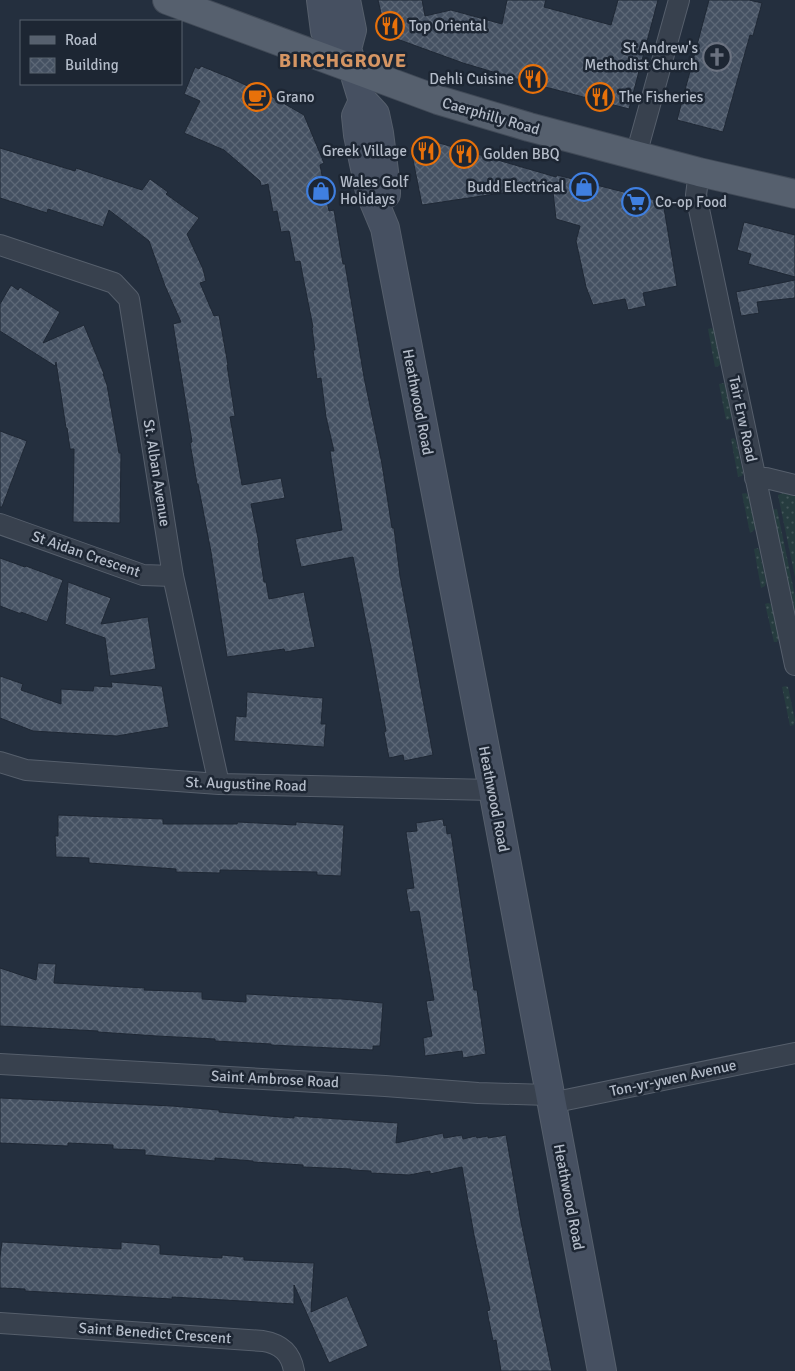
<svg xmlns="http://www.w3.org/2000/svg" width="795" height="1371" viewBox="0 0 795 1371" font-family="Signika,sans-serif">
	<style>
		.green { fill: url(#green-dots) }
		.building { fill: url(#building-cross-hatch); stroke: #1f2835 }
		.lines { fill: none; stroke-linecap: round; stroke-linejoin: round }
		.street-casing { stroke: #565f6c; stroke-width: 22 }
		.secondary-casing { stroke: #565f6c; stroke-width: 30 }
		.primary-casing { stroke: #414a57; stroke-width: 30 }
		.street { stroke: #38414e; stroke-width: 20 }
		.secondary { stroke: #465061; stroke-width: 28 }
		.primary { stroke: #56606e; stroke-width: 28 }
		.labels { text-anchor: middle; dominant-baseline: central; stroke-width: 5; stroke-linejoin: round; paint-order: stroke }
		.poi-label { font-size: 15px; fill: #b4bcc9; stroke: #1d2633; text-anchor: start }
		.street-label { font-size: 15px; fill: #b4bcc9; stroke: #1d2633 }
		.district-label { font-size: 20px; font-weight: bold; letter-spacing: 1px; fill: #d59563; stroke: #1d2633 }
	</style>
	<defs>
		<pattern id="green-dots" width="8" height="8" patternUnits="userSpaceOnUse" patternTransform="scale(1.25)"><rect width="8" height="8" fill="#263c3f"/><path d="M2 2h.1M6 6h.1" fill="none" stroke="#435659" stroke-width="1.8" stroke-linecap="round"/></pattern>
		<pattern id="building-cross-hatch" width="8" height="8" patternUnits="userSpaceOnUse" patternTransform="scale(1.25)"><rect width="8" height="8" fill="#455162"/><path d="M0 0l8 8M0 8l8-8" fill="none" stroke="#5d6877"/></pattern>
	</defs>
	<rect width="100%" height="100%" fill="#242f3e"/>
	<path class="green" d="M712,328L714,330L721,362L719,366L715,367L708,329Z
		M724,383L725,386L732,416L730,419L726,420L719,384Z
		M734,438L736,441L743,473L742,476L738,477L731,439Z
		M785,492L795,494V577L778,495Z
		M746,493L748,495L756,528L753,531L750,533L742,494Z
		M777,509L795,596V625L771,510Z
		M758,548L759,550L766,582L765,586L761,588L754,549Z
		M768,603L771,604L779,638L777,642H774L765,604Z
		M786,686L788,687L795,720L794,725L790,726L782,687Z"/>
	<path class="building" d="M378,0H422L425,16L451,10L502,24L507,0H546L544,7L611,25L618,0H658L629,109L530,83L463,63L386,35Z
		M709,0H749L762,3L753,36L750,35L723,132L677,120Z
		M201,66L233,79L270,97L271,96L304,115L324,163L320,165L329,211L334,210L343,264H345L364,377L382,464L392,528H394L400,576L410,629L433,755L404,761L403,755L389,758L384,732L386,731L372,653L353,557L301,567L295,539L342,530L330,451H334L326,417L321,378L317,379L313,350H315L312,328L313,327L304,282L300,261L295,262L289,231L281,232L277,211L273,212L268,184L261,186L260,181L224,150L184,133L200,101L184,94L195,67L199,69Z
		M429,140L556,177L557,175L663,202L677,286L643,293L646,306L628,310L625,299L593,305L586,287L576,241L580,226L556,219L553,192L555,185L422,205L412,155Z
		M0,148L75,171L76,168L142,190L150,179L168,192L166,194L199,218L187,234L203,269L206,281L200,283L214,316L219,315L228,365H227L235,416L230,417L242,485L281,478L285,498L251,504L259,543H258L264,582H266L269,599L304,592L315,647L285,652L284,649L227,657L211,552L198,484H197L190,443L192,442L173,324L181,322L165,286L149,241L109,210L103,227L48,209L47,213L0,198Z
		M744,222L795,235V277L748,264L751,254L737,250Z
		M795,280V298L757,302L759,313L741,316L736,292Z
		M11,285L18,290L20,287L60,312L43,343L84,325L104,374H103L107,385L119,453H121L120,523L73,522L74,449H70L67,428H66L56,362L55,366L0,331V304Z
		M0,431L27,441L2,507H0Z
		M0,558L25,567L26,566L63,580L47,622L21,612V614L0,606Z
		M68,582L111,598L101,624L148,617L156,669L110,676L105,638L65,624Z
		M0,676L23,684L21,690L61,704V689L93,691L94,686L112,687L111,682L162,686L169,727L117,736L33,731L0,718Z
		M247,692L323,698L321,724H326L324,747L234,741L236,716L246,717Z
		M58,815L163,819V824H237L238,822L296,825V822L344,825L341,876L317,875V872L220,870V873L176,872V869L89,863V858L56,857L55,836H58Z
		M443,819L444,826L446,825L447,834L451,833L474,990H477L486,1054L463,1058L462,1051L425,1056L423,1038L432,1036L426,1001L434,1000L419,911L410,912L406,889L414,888L406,832L417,831L416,823Z
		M38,963L56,964L54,983L145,988L144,990L202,992V999L246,1002V994L342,999L383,1003L380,1046H373V1050L271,1045V1044L215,1041V1039L157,1036L98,1032V1031L0,1026V968L36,980Z
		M0,1098L172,1106L219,1110V1112L294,1118V1116L398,1123L396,1143L443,1133L444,1138L462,1135L463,1139L476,1136L477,1138L488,1136V1138L506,1135L521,1222L552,1371H501L496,1340L493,1341L487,1311L490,1310L474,1235L462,1167L430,1174V1171L409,1175L371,1173V1171L351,1170V1169L303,1167V1165L253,1162V1161L215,1158V1161L145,1155V1150L113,1149V1145L68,1143V1146L0,1143Z
		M2,1242L121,1249V1242L160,1245V1254L222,1258V1255L244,1257V1260L314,1263L311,1312L347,1296L368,1346L329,1363L294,1285V1304L172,1297V1299L25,1291V1289L0,1288V1257Z"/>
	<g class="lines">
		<defs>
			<path id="street" d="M636,155L679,0
				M699,172L696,195L795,665
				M0,245L114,283L129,299L173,576L219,784
				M755,478H766L795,485
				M0,524L143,575L173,576
				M0,762L26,770L219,784L493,790
				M0,1064L385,1086L478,1093L549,1095
				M551,1103L795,1053
				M0,1323L263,1341C281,1344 291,1353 294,1371"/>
			<path id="secondary" d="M321,0L325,31L347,49L363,101L375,114L379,133L386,187V194
				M346,0L352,30L347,49
				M363,101L356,116L358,135L370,192L385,228L493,790L602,1371"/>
			<path id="primary" d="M167,0L438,100L529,127L699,172L795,194"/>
		</defs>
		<use href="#street" class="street-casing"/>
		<use href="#secondary" class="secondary-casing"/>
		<use href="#primary" class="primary-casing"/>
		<use href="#street" class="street"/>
		<use href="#secondary" class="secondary"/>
		<use href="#primary" class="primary"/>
	</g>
	<defs>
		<symbol id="restaurant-ring" viewBox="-11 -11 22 22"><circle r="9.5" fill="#1d2633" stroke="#e8710a" stroke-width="1.5"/><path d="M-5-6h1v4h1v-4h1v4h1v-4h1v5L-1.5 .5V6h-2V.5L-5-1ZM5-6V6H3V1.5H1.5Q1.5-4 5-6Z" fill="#e8710a"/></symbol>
		<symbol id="church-ring" viewBox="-11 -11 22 22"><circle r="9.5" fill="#1d2633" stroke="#6b7280" stroke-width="1.5"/><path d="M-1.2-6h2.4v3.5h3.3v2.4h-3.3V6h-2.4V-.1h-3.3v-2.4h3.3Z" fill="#6b7280"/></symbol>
		<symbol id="cafe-ring" viewBox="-11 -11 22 22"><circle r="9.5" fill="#1d2633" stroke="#e8710a" stroke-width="1.5"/><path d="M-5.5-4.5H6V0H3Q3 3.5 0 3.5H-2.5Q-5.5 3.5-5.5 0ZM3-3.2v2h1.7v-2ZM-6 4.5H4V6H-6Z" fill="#e8710a"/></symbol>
		<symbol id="shop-ring" viewBox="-11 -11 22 22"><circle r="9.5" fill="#1d2633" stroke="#3f7fe0" stroke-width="1.5"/><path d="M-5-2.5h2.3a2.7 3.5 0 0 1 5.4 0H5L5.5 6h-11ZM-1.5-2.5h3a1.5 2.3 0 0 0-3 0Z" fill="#3f7fe0"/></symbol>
		<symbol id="supermarket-ring" viewBox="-11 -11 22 22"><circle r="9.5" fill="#1d2633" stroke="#3f7fe0" stroke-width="1.5"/><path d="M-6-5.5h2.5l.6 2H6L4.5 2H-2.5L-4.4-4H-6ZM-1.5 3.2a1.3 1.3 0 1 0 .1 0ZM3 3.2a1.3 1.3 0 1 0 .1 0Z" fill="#3f7fe0"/></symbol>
	</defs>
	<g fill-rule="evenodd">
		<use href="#restaurant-ring" x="374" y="10" width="32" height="32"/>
		<use href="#church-ring" x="701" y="41" width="32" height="32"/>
		<use href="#restaurant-ring" x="517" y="63" width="32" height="32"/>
		<use href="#cafe-ring" x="241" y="81" width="32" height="32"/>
		<use href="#restaurant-ring" x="584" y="81" width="32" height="32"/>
		<use href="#restaurant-ring" x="410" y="135" width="32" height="32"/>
		<use href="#restaurant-ring" x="448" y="138" width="32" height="32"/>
		<use href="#shop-ring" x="568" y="171" width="32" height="32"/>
		<use href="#shop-ring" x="305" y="175" width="32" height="32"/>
		<use href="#supermarket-ring" x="620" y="186" width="32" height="32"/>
	</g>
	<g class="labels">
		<g class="poi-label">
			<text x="409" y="26">Top Oriental</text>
			<text x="698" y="48" text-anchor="end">St Andrew's<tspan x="698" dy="17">Methodist Church</tspan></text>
			<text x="514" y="79" text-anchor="end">Dehli Cuisine</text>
			<text x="276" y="97">Grano</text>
			<text x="619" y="97">The Fisheries</text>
			<text x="407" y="151" text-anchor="end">Greek Village</text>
			<text x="483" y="154">Golden BBQ</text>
			<text x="340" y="182">Wales Golf<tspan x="340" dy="17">Holidays</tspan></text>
			<text x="565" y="187" text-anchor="end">Budd Electrical</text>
			<text x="655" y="202">Co-op Food</text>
		</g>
		<g class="street-label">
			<text transform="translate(491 116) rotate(16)">Caerphilly Road</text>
			<text transform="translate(418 402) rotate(79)">Heathwood Road</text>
			<text transform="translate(743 419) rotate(78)">Tair Erw Road</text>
			<text transform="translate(157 473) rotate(81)">St. Alban Avenue</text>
			<text transform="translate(86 554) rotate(19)">St Aidan Crescent</text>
			<text transform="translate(246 784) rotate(2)">St. Augustine Road</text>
			<text transform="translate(494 799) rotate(79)">Heathwood Road</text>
			<text transform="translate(673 1078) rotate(-12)">Ton-yr-ywen Avenue</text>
			<text transform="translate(275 1079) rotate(3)">Saint Ambrose Road</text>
			<text transform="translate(569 1197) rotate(79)">Heathwood Road</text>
			<text transform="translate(155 1333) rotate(4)">Saint Benedict Crescent</text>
		</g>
		<g class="district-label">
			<text x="343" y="60">BIRCHGROVE</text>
		</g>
	</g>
	<rect x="20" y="20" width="162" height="65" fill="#1d2633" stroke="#59626f"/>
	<rect x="30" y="36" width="25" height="8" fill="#56606e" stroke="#59626f"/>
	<text x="65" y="45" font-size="15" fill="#b4bcc9">Road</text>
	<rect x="30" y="58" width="25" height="15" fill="url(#building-cross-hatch)" stroke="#59626f"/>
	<text x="65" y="70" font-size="15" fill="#b4bcc9">Building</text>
</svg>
